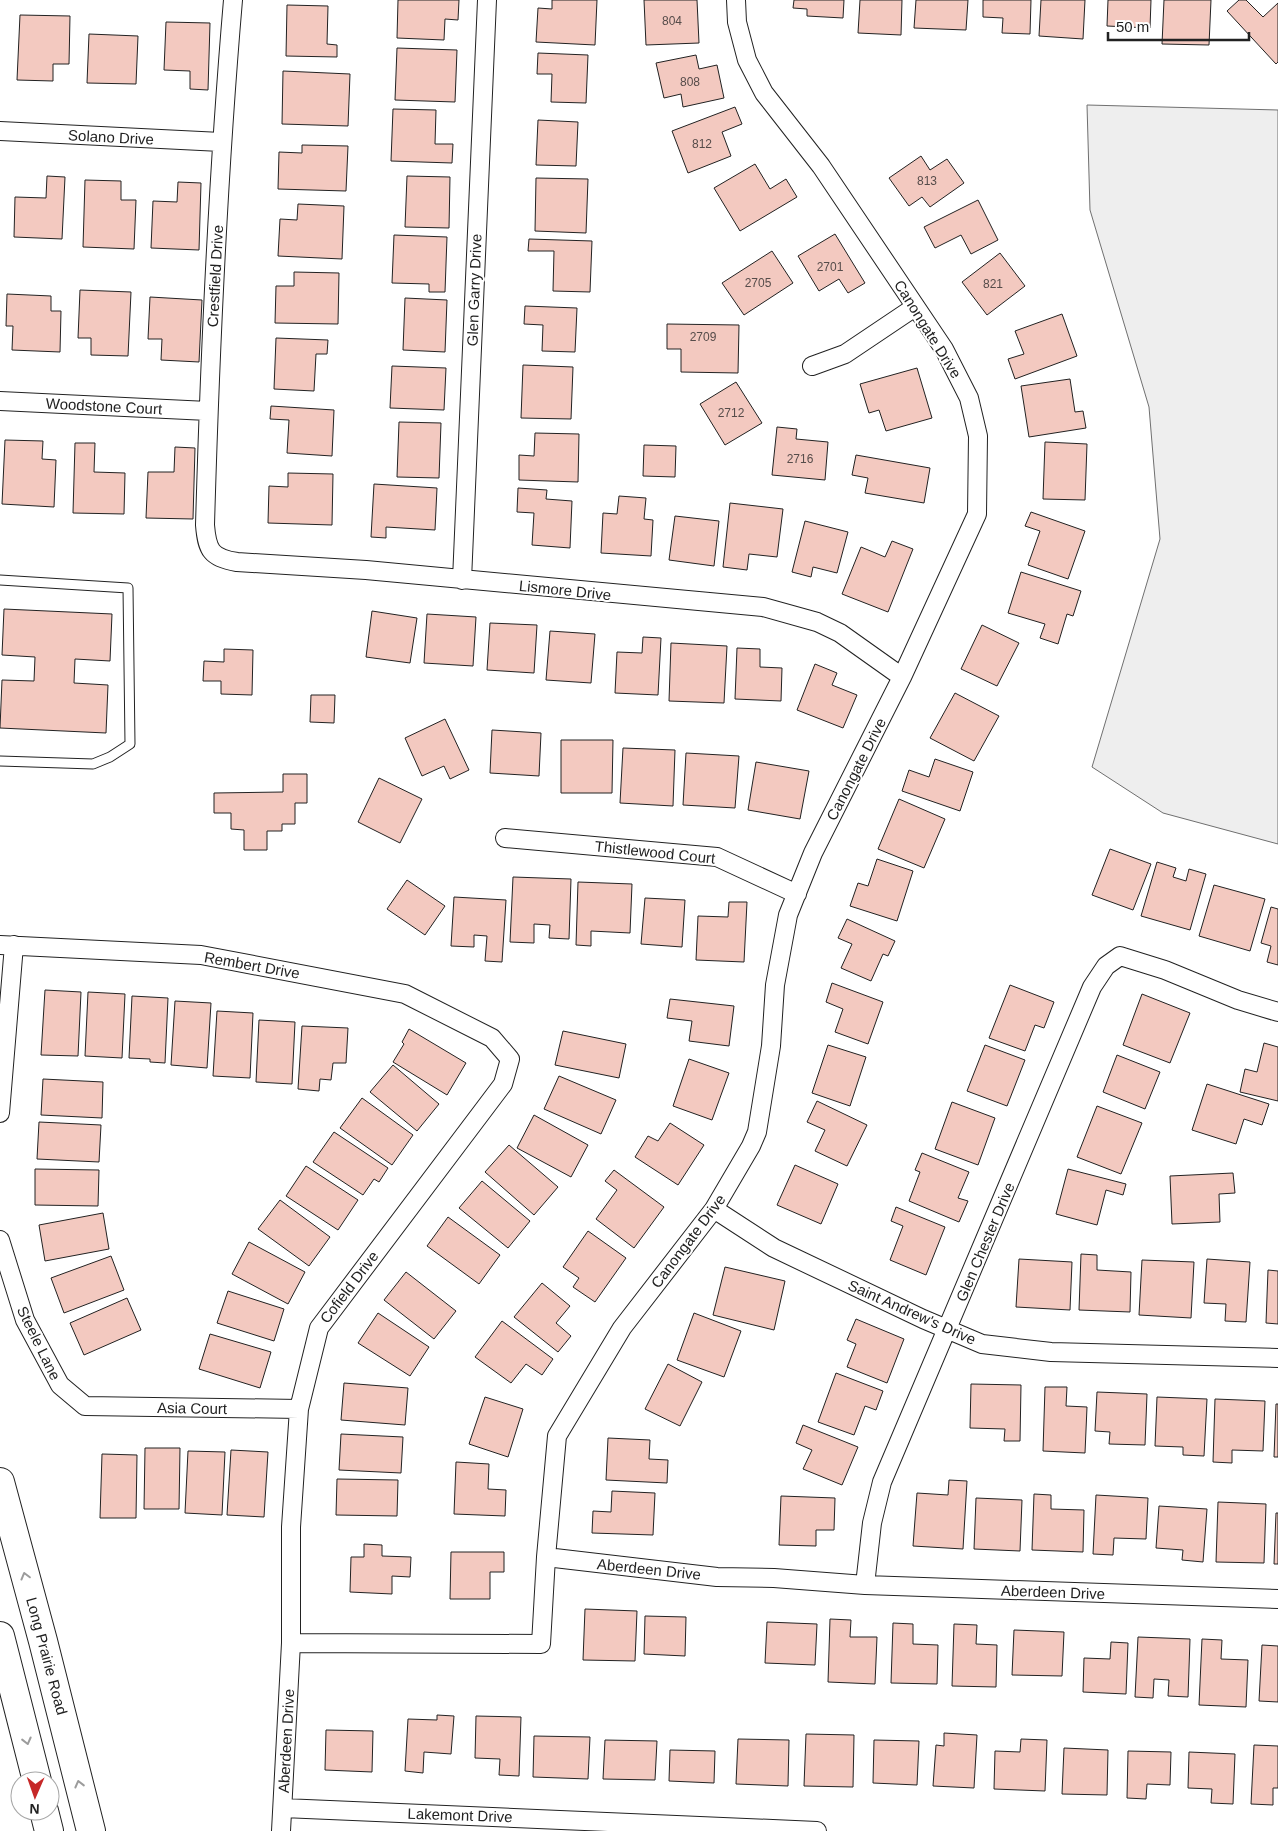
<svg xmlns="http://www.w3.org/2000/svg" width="1278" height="1831" viewBox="0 0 1278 1831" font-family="Arial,sans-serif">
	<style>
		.green { fill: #eee; stroke: #6f6f6f }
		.building { fill: #f3c9c0; stroke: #222 }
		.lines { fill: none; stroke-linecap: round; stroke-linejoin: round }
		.service-casing { stroke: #222; stroke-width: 11 }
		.minor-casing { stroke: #222; stroke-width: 20 }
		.primary-casing { stroke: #222; stroke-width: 30 }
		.service { stroke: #fff; stroke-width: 9 }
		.minor { stroke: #fff; stroke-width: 18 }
		.primary { stroke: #fff; stroke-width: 28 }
		.oneway { stroke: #9c9c9c }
		.labels { text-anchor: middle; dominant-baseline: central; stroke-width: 4; stroke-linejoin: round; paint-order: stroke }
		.number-label { font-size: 12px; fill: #564c4a }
		.street-label { font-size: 15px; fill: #222; stroke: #fff }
	</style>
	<rect width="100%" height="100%" fill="#fff"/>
	<path class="green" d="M1087,105L1278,110V844L1163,813L1092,767L1160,539L1149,407L1090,210Z"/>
	<path class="building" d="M398,0H459L458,20L445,19L444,40L397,38Z
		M552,0H597L595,45L536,42L538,8L552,9Z
		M644,0H697L699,43L646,45Z
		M794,0H844L843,18L807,16V9L793,8Z
		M860,0H902L901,35L858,33Z
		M916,0H968L966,30L914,28Z
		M983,0H1031L1030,34L1002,33L1003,18L983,17Z
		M1041,0H1085L1083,39L1039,36Z
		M1108,0H1151L1150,28L1107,26Z
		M1164,0H1211L1209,45L1162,44Z
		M1239,0H1246L1263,17L1278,3V62L1276,64L1227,11Z
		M287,5L328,6L327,44L337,45V57L286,56Z
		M20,15L70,16L69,64H53V81L17,80Z
		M166,22L210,23L208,90L190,89V71L164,70Z
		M89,34L138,36L136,84L87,83Z
		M397,48L457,50L455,102L395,100Z
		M538,53L588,55L586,103L551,102L552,74H537Z
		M696,55L699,69L717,65L724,98L683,107L681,94L664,98L656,63Z
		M283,71L350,74L348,126L282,124Z
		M735,107L742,124L722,132L731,156L688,173L672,131Z
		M393,109L436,110L435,144H453L452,163L391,161Z
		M538,120L578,122L576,166L536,165Z
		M302,145L348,146L346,191L278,189L279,152L302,153Z
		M921,156L930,170L947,159L964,183L930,207L922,197L909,206L889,178Z
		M755,164L770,189L786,179L797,197L740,231L714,188Z
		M47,176L65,177L62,239L14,237L15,197L46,198Z
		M407,176L450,177L449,228L405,227Z
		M536,178L588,179L586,233L535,231Z
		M85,180L121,181V200H136L134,249L83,247Z
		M178,182L201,183L199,250L151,248L153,201L177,202Z
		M978,200L998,240L971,254L961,235L935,248L924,227Z
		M298,204L344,206L342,259L278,256L280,219L297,220Z
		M835,234L865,283L848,293L839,279L819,291L798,256Z
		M394,235L447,237L445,292H429V284L392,283Z
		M529,239L592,241L590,292L553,291L554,251H528Z
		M772,251L793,283L744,315L722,283Z
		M1000,253L1025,286L987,315L962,282Z
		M294,272L339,273L338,324L275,323L276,286H294Z
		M80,290L131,292L128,356L91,355V338H78Z
		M7,294L51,296V311H61L60,352L12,350L13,326H6Z
		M150,297L202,300L199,362L161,360L162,339H148Z
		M405,298L447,300L445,352L403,350Z
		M525,306L577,308L575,352L542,351L543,325L524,324Z
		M1062,314L1077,356L1015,379L1008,359L1024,354L1015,331Z
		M667,324L739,325L738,373L681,372V349H667Z
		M276,338L328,340L327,354H316L314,391L274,389Z
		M523,365L573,367L571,419L521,418Z
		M392,366L446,368L444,410L390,408Z
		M917,368L932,418L886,431L879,410L869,413L860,384Z
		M1070,379L1075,412L1083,411L1086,428L1029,437L1021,386Z
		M736,382L762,423L725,445L700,404Z
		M271,406L334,410L332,456L287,453L289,420L270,419Z
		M399,422L441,423L439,478L397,477Z
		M777,427L797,429L796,439L828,442L825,480L772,475Z
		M535,433L579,434L578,482L519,480V455L534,456Z
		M5,440L43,441L42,459L56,460L54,507L2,504Z
		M1045,442L1087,444L1085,500L1043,499Z
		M75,443H95L94,472L125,473L124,514L73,513Z
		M644,445L676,446L675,477L643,476Z
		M175,447L195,448L193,519L146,518L148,472H174Z
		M856,455L930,468L924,503L865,493L868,478L852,475Z
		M288,473L333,474L332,525L268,523L269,486L288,487Z
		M374,484L437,488L435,530L386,527V538L371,537Z
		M518,488L547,490L546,499L572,501L570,548L532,545L534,513L517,512Z
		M619,496L646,498L644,519L653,520L651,556L601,553L603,513L617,514Z
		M730,503L783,509L777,557L749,554L747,570L723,567Z
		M1031,512L1085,531L1068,579L1028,565L1040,531L1025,526Z
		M675,516L719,521L714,566L669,560Z
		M805,521L848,532L837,573L813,567L811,577L792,572Z
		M892,541L913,549L888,612L842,594L861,547L885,557Z
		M1021,572L1081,591L1073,616L1067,614L1058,644L1040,638L1045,624L1008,613Z
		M4,609L112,614L110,661L75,659L74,683L108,685L106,733L0,728L2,680L34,681L35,657L2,655Z
		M372,611L417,618L410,663L366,657Z
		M427,614L476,617L473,666L424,663Z
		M490,623L537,625L534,673L487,670Z
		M982,625L1019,643L997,686L961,669Z
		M550,631L595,634L591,683L546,680Z
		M643,637L661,638L658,695L615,693L617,652L642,653Z
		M671,643L727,646L724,703L669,701Z
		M737,648L760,649V667L782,668L781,701L735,699Z
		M224,649L253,650L252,695L221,694V681H203L204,661L224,662Z
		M815,664L837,673L832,685L857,695L843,728L797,710Z
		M955,693L999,716L974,761L930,738Z
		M311,695H335L334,723L310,722Z
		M445,719L469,770L450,779L444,766L422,776L405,738Z
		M492,730L541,733L539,776L490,773Z
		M561,740H613L612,793H561Z
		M623,748L675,750L673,806L620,803Z
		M686,753L739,756L735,808L683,805Z
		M935,759L973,772L960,811L902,791L909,770L929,777Z
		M756,762L809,771L800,819L748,810Z
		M283,774H307V803H295V824H282V831H267V850H244V830L231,829V813H214V793L283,792Z
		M379,778L422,799L400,843L358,822Z
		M899,799L945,819L924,868L878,849Z
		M1110,849L1151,864L1133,910L1092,895Z
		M877,859L913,871L897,921L850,906L858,883L868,886Z
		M1157,862L1176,868L1173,877L1186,881L1189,869L1206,874L1190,930L1141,916Z
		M513,877L571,879L569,939L549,938L550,925L534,924V943L510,942Z
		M407,880L445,906L425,935L387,909Z
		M578,882L632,884L630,933L591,931V946L576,945Z
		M1214,885L1265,899L1250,951L1199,936Z
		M454,897L506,900L502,962L485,961L487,936L474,935V947L451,946Z
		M645,898L685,900L682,947L641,944Z
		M729,902H747L744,962L696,960L698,916L728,917Z
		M1271,907L1278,909V965L1267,962L1271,946L1261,943Z
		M847,919L895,941L888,956L883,954L871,981L841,968L852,944L838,938Z
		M832,983L883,1002L868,1044L835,1032L843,1009L826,1002Z
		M1010,985L1054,1002L1044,1028L1035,1025L1025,1051L989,1038Z
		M45,990L81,992L78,1056L41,1055Z
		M88,992L125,994L122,1058L85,1056Z
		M1142,994L1190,1013L1170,1063L1123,1045Z
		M132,996L168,998L165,1063L150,1062V1059L129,1058Z
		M670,999L734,1006L729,1046L689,1041L692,1021L667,1018Z
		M175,1001L211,1003L207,1068L171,1065Z
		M217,1011L253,1013L250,1078L213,1076Z
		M259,1020L295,1022L292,1084L256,1082Z
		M302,1026L348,1028L346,1063H333L331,1080L320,1079L319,1091L298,1089Z
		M409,1029L466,1063L447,1095L393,1062L404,1044L402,1042Z
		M563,1031L626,1044L619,1078L555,1065Z
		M1264,1043L1278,1047V1101L1240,1092L1245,1069L1257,1072Z
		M828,1045L866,1057L850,1106L812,1093Z
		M985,1045L1025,1060L1007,1106L967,1091Z
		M1117,1055L1160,1072L1145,1109L1103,1092Z
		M689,1059L729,1073L712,1120L673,1106Z
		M393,1065L439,1104L417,1131L370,1092Z
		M559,1076L616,1100L601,1134L544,1109Z
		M43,1079L103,1082L102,1118L41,1115Z
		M1207,1084L1269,1104L1262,1125L1244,1119L1236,1144L1192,1130Z
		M362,1098L413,1135L392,1165L340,1128Z
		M817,1101L867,1125L847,1166L815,1151L825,1130L807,1122Z
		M952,1102L995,1118L978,1165L935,1149Z
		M1097,1106L1142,1123L1121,1174L1077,1157Z
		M534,1115L588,1145L571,1177L517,1148Z
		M39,1122L101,1125L99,1162L37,1159Z
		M670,1123L704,1145L678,1185L635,1157L648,1136L658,1141Z
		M334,1132L388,1168L379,1182L374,1179L363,1195L313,1162Z
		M509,1145L558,1187L534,1215L485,1172Z
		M922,1153L969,1172L958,1198L968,1201L959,1222L909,1201L920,1172L915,1170Z
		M795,1165L838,1184L821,1224L777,1205Z
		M306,1166L358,1200L338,1230L286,1196Z
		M35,1169L99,1170L98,1206L35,1205Z
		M1068,1169L1126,1184L1123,1195L1106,1190L1097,1225L1056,1214Z
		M614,1170L664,1207L634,1248L596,1219L617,1190L605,1181Z
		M1233,1173L1235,1193L1219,1194L1220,1222L1172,1224L1170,1176Z
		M482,1181L530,1221L508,1248L459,1208Z
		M280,1200L330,1237L309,1266L258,1229Z
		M896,1207L945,1227L926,1275L890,1260L903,1226L891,1221Z
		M103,1213L109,1249L45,1261L39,1225Z
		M448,1217L500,1255L479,1284L427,1246Z
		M588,1231L626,1258L595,1302L573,1287L579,1278L563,1267Z
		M249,1242L305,1272L288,1304L232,1274Z
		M1081,1254L1097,1255V1270L1131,1272L1130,1312L1079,1310Z
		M111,1256L124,1290L64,1313L51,1278Z
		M1019,1259L1072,1262L1070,1310L1016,1307Z
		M1207,1259L1250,1262L1246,1322L1225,1321L1226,1304L1204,1303Z
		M1142,1260L1194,1262L1191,1318L1139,1315Z
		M725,1267L785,1281L774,1330L713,1315Z
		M1268,1270L1278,1271V1324L1266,1323Z
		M406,1272L456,1311L434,1339L384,1300Z
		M542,1283L570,1306L556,1323L571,1336L558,1352L514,1317Z
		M228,1291L284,1309L274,1341L217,1323Z
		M127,1298L141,1330L84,1355L70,1323Z
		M378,1313L429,1347L410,1376L358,1343Z
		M694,1313L741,1331L724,1377L677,1360Z
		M856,1319L904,1339L887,1383L847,1367L856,1344L847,1340Z
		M502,1321L553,1359L542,1375L526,1364L511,1383L475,1357Z
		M210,1334L271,1352L260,1388L199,1369Z
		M668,1364L702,1382L680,1426L645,1409Z
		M836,1373L883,1391L876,1410L865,1406L854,1435L818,1422Z
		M344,1383L408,1388L405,1425L341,1420Z
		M971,1384L1021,1385L1020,1441H1004L1005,1429L970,1428Z
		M1045,1387H1067L1066,1406L1087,1407L1085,1453L1043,1451Z
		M1097,1392L1147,1394L1145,1445L1109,1444L1110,1432L1095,1431Z
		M485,1397L523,1409L508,1457L469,1444Z
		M1157,1397L1207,1399L1204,1456L1183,1455V1447L1155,1446Z
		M1215,1399L1265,1401L1263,1451L1232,1450V1463L1213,1462Z
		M1276,1404H1278V1457H1274Z
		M803,1425L858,1447L842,1485L803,1469L812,1450L796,1443Z
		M341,1434L403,1437L401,1473L339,1470Z
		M608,1438L650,1440L649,1459L668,1460L667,1483L606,1480Z
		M145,1448H180L179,1509H144Z
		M231,1450L268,1452L264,1517L227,1515Z
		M188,1451L225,1452L222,1515L185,1513Z
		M102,1454L137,1455L136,1518H100Z
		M456,1462L489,1464L488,1489L506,1490L505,1516L454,1514Z
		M337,1479L398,1480L397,1516L336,1515Z
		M949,1480L967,1481L963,1549L913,1546L917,1493L948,1495Z
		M612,1491L655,1493L653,1535L592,1533L593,1511L611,1512Z
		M1034,1494L1051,1495V1509L1084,1510L1083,1552L1032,1550Z
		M1096,1495L1148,1498L1146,1539L1114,1538L1113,1555L1093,1554Z
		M781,1496L835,1498L834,1530H816V1546L779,1545Z
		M976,1498L1022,1500L1020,1551L974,1549Z
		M1218,1502L1266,1504L1264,1563L1216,1562Z
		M1159,1506L1207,1509L1203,1562L1182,1560L1183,1550L1156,1548Z
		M1276,1513H1278V1564H1274Z
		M364,1544L382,1545V1556L411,1557L410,1577L392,1576V1594L350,1592L351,1557H364Z
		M451,1552H504V1572H490V1599H450Z
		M585,1609L637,1611L635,1661L583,1660Z
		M645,1616L686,1617L685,1656L644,1654Z
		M830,1619L851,1620L850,1637H877L875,1684L828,1682Z
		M767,1622L817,1624L815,1665L765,1663Z
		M893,1623L913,1624V1644L938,1645L937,1684L891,1683Z
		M954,1624L977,1625L976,1644L997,1645L996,1687L952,1686Z
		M1014,1630L1064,1632L1062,1676L1012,1675Z
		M1138,1637L1190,1639L1188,1697L1168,1696L1169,1680L1154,1679L1153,1698L1135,1697Z
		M1202,1639L1222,1640L1221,1659L1248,1660L1246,1707L1199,1705Z
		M1111,1642L1128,1643L1126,1694L1083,1692L1084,1658L1110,1659Z
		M1262,1645L1278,1646V1702L1259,1701Z
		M437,1715L454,1716L451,1754L424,1752L423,1773L405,1771L408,1719L437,1720Z
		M476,1716L521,1717L519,1776L499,1775L500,1759L475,1758Z
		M326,1730L373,1731L372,1772L325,1770Z
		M944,1733L977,1735L974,1788L933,1786L936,1745L944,1746Z
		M806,1734L854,1735L853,1787L804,1786Z
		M534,1736L590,1737L588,1779L533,1777Z
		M738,1739L789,1740L788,1786L736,1784Z
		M1021,1739L1047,1740L1045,1791L994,1789L995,1751L1020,1752Z
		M605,1740L657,1741L655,1780L603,1779Z
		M874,1740L919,1741L917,1785L873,1783Z
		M1254,1745L1278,1746V1788H1273V1805L1251,1804Z
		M1064,1748L1108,1750L1107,1795L1062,1794Z
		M670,1750L715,1751L714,1783L669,1781Z
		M1128,1751L1171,1752L1170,1785L1147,1784L1146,1799L1127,1798Z
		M1189,1752L1235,1754L1233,1804L1211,1803L1212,1789L1188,1788Z"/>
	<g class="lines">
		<defs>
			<path id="service" d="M0,580L128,588L130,744L110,757L93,764L0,761"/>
			<path id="minor" d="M233,0C218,175 210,350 205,525C207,550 211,558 237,562L366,570L763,607L817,622L840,633L902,677
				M0,131L221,142
				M812,366L845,354L915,307
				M0,401L208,411
				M462,580L487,0
				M505,838L717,857L797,894
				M0,945L201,955L405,994L492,1038L510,1059L503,1084L319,1328L299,1409L291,1527V1643
				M0,1113L14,945
				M714,1209L774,1248L923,1319L982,1344L1051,1352L1278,1358
				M0,1240L25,1320L60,1385L85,1406L299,1409
				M546,1557L717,1577L774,1578L865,1585L1278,1599
				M865,1585L872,1523L882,1482L1092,987L1106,966L1120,956L1165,970L1238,1000L1278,1012
				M283,1808L817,1831
				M281,1831L291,1643L541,1644L546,1557L557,1436L622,1328L714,1209L751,1146L757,1132L771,1046L775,985L788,915L813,853L902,677L977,514L978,436L969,398L944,349L821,166L764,93L747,60L737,22L736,0"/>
			<path id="primary" d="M0,1482L43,1641L91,1831
				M0,1636L37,1781
				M44,1811L49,1831"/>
		</defs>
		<use href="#service" class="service-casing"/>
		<use href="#minor" class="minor-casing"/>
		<use href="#primary" class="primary-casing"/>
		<use href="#service" class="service"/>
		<use href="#minor" class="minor"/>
		<use href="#primary" class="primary"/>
	</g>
	<defs><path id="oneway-chevron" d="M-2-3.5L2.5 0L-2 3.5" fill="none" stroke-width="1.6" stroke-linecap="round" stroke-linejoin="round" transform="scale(1.25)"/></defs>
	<g class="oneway">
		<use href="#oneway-chevron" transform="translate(25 1576) rotate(-105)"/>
		<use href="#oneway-chevron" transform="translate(27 1741) rotate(76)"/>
		<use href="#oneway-chevron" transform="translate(79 1784) rotate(-104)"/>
	</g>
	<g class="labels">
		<g class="number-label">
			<text x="672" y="21">804</text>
			<text x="690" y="82">808</text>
			<text x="702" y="144">812</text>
			<text x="927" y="181">813</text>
			<text x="830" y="267">2701</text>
			<text x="758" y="283">2705</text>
			<text x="993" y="284">821</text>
			<text x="703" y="337">2709</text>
			<text x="731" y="413">2712</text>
			<text x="800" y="459">2716</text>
		</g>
		<g class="street-label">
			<text transform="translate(111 137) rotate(3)">Solano Drive</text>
			<text transform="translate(215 276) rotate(-87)">Crestfield Drive</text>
			<text transform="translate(474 290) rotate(-88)">Glen Garry Drive</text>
			<text transform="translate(928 329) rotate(58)">Canongate Drive</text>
			<text transform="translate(104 406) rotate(3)">Woodstone Court</text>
			<text transform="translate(565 590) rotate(6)">Lismore Drive</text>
			<text transform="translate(856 769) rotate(-63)">Canongate Drive</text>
			<text transform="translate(655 852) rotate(6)">Thistlewood Court</text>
			<text transform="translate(252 965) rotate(10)">Rembert Drive</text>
			<text transform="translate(688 1241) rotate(-53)">Canongate Drive</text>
			<text transform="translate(985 1242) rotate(-67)">Glen Chester Drive</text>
			<text transform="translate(349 1287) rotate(-53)">Cofield Drive</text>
			<text transform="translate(912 1312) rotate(24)">Saint Andrew's Drive</text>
			<text transform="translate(39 1343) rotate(64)">Steele Lane</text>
			<text transform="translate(192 1408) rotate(1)">Asia Court</text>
			<text transform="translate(649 1569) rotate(6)">Aberdeen Drive</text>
			<text transform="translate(1053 1592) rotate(2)">Aberdeen Drive</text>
			<text transform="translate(47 1656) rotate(75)">Long Prairie Road</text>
			<text transform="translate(286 1741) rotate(-87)">Aberdeen Drive</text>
			<text transform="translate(460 1815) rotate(2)">Lakemont Drive</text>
		</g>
	</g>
	<g transform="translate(35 1796) rotate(182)"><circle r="24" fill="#ffffff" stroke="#a7a7a7"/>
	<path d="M0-4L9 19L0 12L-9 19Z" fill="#c62828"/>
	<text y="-8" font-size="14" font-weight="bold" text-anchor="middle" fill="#222222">N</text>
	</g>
	<path d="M1108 32v8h141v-8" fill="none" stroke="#222222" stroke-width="2.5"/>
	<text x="1116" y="32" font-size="15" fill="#222222" stroke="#ffffff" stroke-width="4" paint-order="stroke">50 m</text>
</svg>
